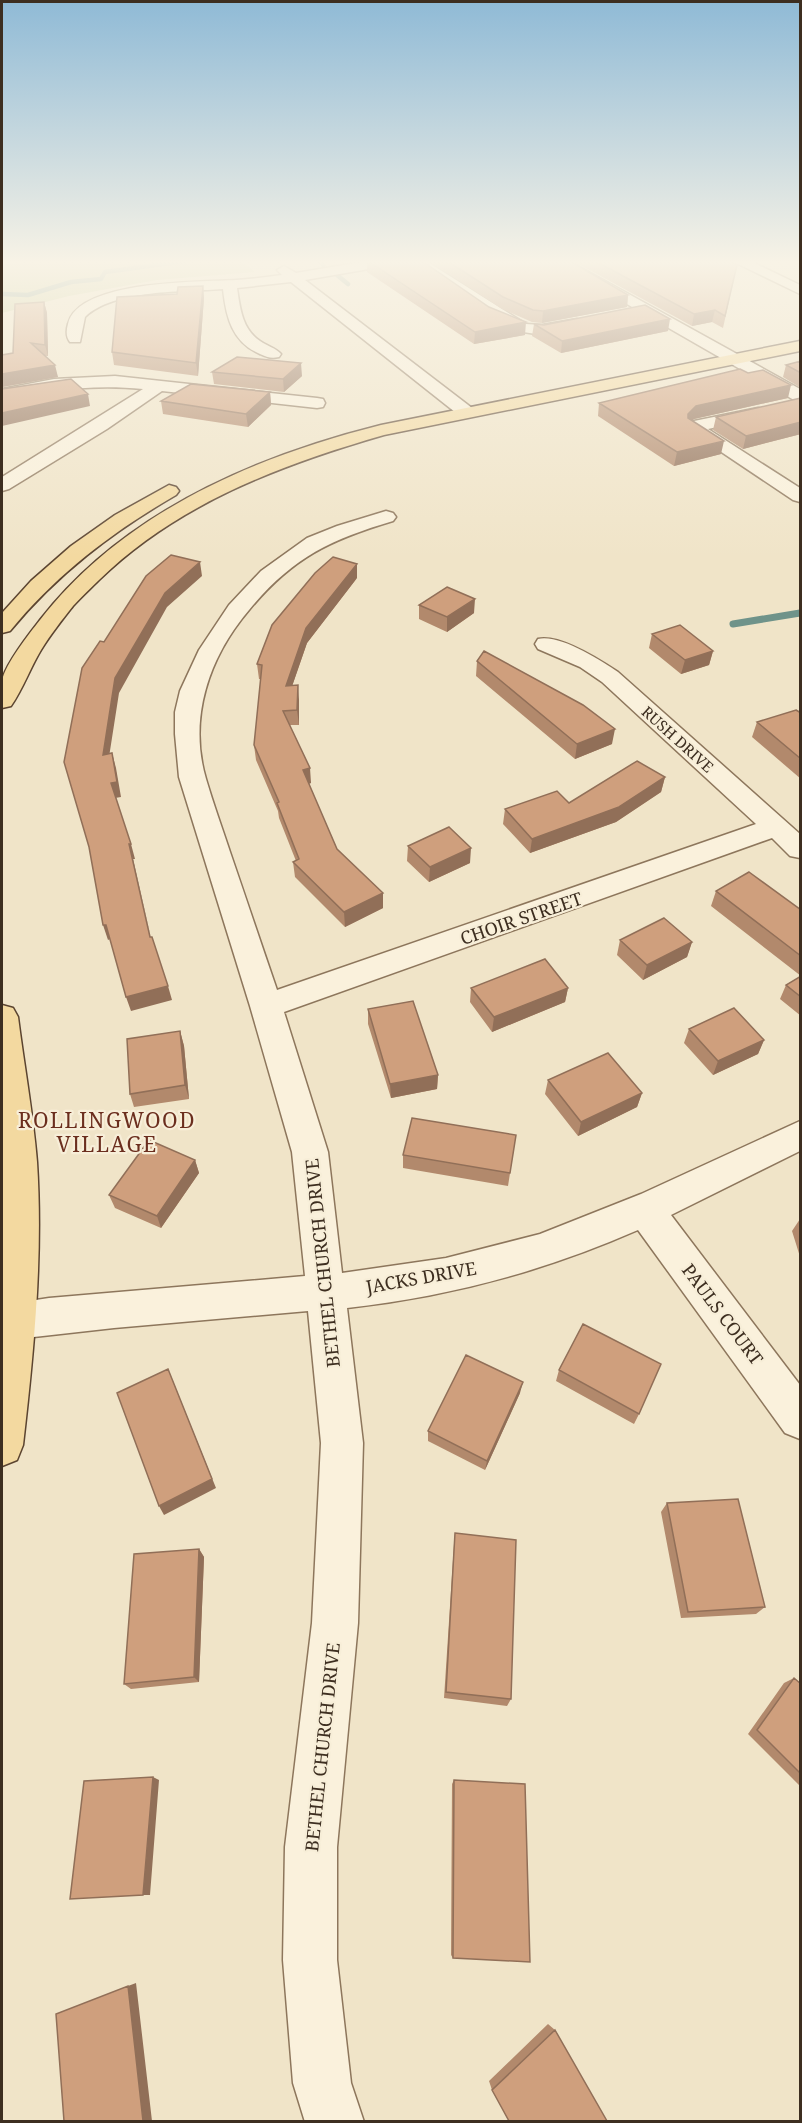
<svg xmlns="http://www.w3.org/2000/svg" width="802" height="2123" viewBox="0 0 802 2123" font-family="'Noto Serif',serif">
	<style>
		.green { fill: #c9cf9b }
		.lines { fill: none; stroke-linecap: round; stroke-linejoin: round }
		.stream-far1 { stroke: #6f938a; stroke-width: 4.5 }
		.stream { stroke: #6f938a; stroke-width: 7 }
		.minor-casing { stroke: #8d765c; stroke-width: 3 }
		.major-casing { stroke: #5b4430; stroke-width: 3 }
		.minor { fill: #faf1dc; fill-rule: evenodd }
		.major { fill: #f3d9a0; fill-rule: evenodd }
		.wall { fill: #b2896c }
		.shaded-wall { fill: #916f58 }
		.building { fill: #cf9f7d; stroke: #916f58; stroke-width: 1.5 }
		.labels { text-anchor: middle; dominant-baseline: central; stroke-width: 4.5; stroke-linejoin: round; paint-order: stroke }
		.far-street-label { font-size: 15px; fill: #3d2e20; stroke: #f7eed8 }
		.street-label { font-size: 18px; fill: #3d2e20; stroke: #f7eed8 }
		.quarter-label { font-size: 21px; letter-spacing: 1.5px; fill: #6b2e1e; stroke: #f7eed8 }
	</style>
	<rect width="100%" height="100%" fill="#f0e4c8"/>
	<path class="green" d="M31,261H241L255,272L157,280L69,296L2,313V265Z"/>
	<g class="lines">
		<path class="stream-far1" d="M320,261L323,265
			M337,275L348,284
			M2,294L28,295L71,282L101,279L105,272L185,261"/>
		<path class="stream" d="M733,624L800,613"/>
		<defs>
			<path id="minor" d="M367,261H399L392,265L305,280L472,408L475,412L472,416H460L291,282L237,288C240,308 242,329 260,341C267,346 276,348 281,354L279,357C271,359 267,357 260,354C232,342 226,317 223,289C186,292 113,289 85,317L80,342H70C66,337 66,331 68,324C78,280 199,282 236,280C251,279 267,277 282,275L277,270L284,266L296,273Z
				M409,261H426L526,324L542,325L577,319L584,323L582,326L542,335L517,331Z
				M552,261H569L800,389V401L794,400Z
				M732,261H750L800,285V294Z
				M115,376L317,398L323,399L325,403L323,407L317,408L162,391L107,429L9,489L2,491V477L143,389C95,384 49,390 2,399V389L54,379Z
				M758,408L764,409L767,413L764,417L708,429L800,488V502L793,500L687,429L694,421Z
				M386,511L393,513L396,517L393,521C329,540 292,558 249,610C209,657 188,718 206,779C213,803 222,828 230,852C246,898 261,944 277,990L756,824L602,682L580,667L538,649L535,644L538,639C560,634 600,660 618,672L800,834V858L790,856L772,838L284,1012L328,1152L342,1273L446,1258L540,1234L641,1194L800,1121V1151L671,1215L800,1385V1439L785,1433L638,1230C545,1271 448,1297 347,1308L363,1443L358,1623L337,1847V1960L351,2083L364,2122H305L293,2083L283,1960L285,1847L312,1623L321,1443L308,1311L114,1328L16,1339L2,1334V1309L16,1303L49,1298L305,1276L292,1152L250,1006L179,777L175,734V712L180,691L199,650L229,605L261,571L307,538L337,526Z"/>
			<path id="major" d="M800,341V351L384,435C280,465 177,504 99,580C90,589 81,597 73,606C62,620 50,635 41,650C30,668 23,689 11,706L2,708C2,700 0,689 2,681C5,664 29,634 40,620C123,513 253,457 381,425Z
				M169,485L176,487L179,491L176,495C112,532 57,574 10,631L2,633V613L31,581L71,546L115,515Z
				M2,1005L13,1008L18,1017C24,1065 33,1113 37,1162C43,1256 34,1351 23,1445L17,1460L2,1466Z"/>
		</defs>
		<use href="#minor" class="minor-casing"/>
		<use href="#major" class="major-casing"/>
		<use href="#minor" class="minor"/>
		<use href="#major" class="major"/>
	</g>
	<path class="wall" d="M367,261H422L525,335L474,344L367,272Z
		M429,261H570L628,295L627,307L542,323L532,322L502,309Z
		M573,261H729L737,265L723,328L712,322L692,326Z
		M203,286L204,298L198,376L114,365L112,352L177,294Z
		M44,302L47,313L48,356H45L58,377L2,387V355L13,353Z
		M534,324L544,325L668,331L561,353L532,336Z
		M801,361V388L783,377L786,365Z
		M212,372L302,376L284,392L214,384Z
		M270,392L271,405L248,427L163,414L161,401Z
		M788,398L694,419L692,420L721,454L674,466L598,416L599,403Z
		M801,398V434L743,449L713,430L716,417Z
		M357,578L307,643L292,686L299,700V725H290L311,783L309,784L337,849L383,908L345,927L295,877L293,862L296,861L279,818L278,811L256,760L254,745L261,679H259L257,664Z
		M419,605L474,613L447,632L419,619Z
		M652,634L713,651L709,665L681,674L649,648Z
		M477,661L612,744L575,759L476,676Z
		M801,713V779L752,737L757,722Z
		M665,777L661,792L616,822L530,853L503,824L505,809L569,803Z
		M408,846L470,863L429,882L407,861Z
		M716,891L801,910V976L711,906Z
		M620,940L692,942L687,957L643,980L617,955Z
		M801,976V1016L780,999L786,985Z
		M471,988H568L565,1002L492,1032L470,1002Z
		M368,1009L438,1075L437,1089L391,1098L368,1024Z
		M689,1029L764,1040L758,1054L713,1075L684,1043Z
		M180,1031L184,1046L189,1099L134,1107L130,1094Z
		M548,1080L642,1093L637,1107L578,1136L545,1094Z
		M516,1135L508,1186L403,1168V1155Z
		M195,1160L199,1173L161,1228L115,1208L109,1195Z
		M800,1219H801V1260L792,1231Z
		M559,1370L639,1414L634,1424L556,1381Z
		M520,1393L485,1470L428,1441V1431Z
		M667,1503L765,1607L756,1614L681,1618L661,1512Z
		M455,1533L511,1699L507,1706L444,1698L454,1544Z
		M199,1549L204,1557L199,1682L131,1689L124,1684Z
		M794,1678L801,1684V1787L748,1734L784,1683Z
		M454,1780L453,1958L451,1955L452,1784Z
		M548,2024L555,2030L492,2090L489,2081Z"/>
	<path class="shaded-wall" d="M203,286L204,298L198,376L196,363Z
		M628,295L627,307L542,323L543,311Z
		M44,302L47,313L48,356L45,345Z
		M715,310L712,322L692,326L694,314Z
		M670,319L668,331L561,353L562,341Z
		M526,322L525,335L474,344L475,332Z
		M301,363L302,376L284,392L283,379Z
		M55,365L58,377L2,387V374Z
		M791,385L788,398L694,419L685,428L688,414L696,406Z
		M270,392L271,405L248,427L246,414Z
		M88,394L90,406L2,426V413Z
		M801,422V434L743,449L746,436Z
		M724,441L721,454L674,466L677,452Z
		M200,562L202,576L167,607L119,693L107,770L103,755L115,678L165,593Z
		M357,564V578L307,643L287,701L286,686L306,628Z
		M475,599L474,613L447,632V617Z
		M713,651L709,665L681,674L685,660Z
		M298,685L299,700V725L297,710Z
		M615,729L612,744L575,759L577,744Z
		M112,753L116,768L121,797L115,798L111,783Z
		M310,768L311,783L305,784L303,770Z
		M665,777L661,792L616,822L530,853L532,839Z
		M129,844H131L135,859H133L154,952Z
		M471,848L470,863L429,882L430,867Z
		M383,893V908L345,927L344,912Z
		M103,925H106L110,939L108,940Z
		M692,942L687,957L643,980L647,965Z
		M168,986L172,1000L131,1011L126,997Z
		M568,988L565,1002L492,1032L494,1017Z
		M180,1031L184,1046L189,1099L185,1085Z
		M764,1040L758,1054L713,1075L718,1061Z
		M438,1075L437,1089L391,1098L390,1084Z
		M642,1093L637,1107L578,1136L581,1122Z
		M195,1160L199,1173L161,1228L157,1216Z
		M168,1369L216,1488L164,1515L159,1506Z
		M523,1382L520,1393L485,1470L487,1461Z
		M199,1549L204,1557L199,1682L194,1677Z
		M153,1777L159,1780L150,1895H143Z
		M136,1983L152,2121H143L128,1986Z"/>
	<path class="building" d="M368,261H422L489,307L526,322L475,332Z
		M447,261H570L628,295L543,311L533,310L503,297Z
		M595,261H729L737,265L725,316L715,310L694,314Z
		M203,286L196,363L112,352L117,297L177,294L178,287Z
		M44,302L45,345L31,343L55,365L2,374V355L13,353L15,304Z
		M645,305L670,319L562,341L534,324L544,325Z
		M237,357L301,363L283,379L212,372Z
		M801,361V373L786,365Z
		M740,369L748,373L763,370L791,385L696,406L688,414V418L724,441L677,452L599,403Z
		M71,379L88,394L2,413V389Z
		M191,384L270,392L246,414L161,401Z
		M801,398V422L746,436L716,417Z
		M171,555L200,562L165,593L115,678L103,755L112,753L117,782L111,783L131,844H129L150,937H152L168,986L126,997L106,925H103L89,847L64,762L82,668L100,641L104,642L146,576Z
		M333,557L357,564L306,628L286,686L298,685L297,710L283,711L310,768L303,770L337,849L383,893L344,912L293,862L299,859L277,803L279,802L254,745L262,665L257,664L272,625L315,573Z
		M447,587L475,599L447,617L419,605Z
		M680,625L713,651L685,660L652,634Z
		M484,651L583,705L615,729L577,744L477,661Z
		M796,710L801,713V759L757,722Z
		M637,761L665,777L619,807L532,839L505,809L557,791L569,803Z
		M449,827L471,848L430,867L408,846Z
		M749,872L801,910V956L716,891Z
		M664,918L692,942L647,965L620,940Z
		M545,959L568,988L494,1017L471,988Z
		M801,976V997L786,985Z
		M413,1001L438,1075L390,1084L368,1009Z
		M734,1008L764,1040L718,1061L689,1029Z
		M180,1031L185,1085L130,1094L127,1039Z
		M608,1053L642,1093L581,1122L548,1080Z
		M412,1118L516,1135L510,1173L403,1155Z
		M149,1140L195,1160L157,1216L109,1195Z
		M583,1324L661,1364L639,1414L559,1370Z
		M466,1355L523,1382L487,1461L428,1431Z
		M168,1369L212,1479L159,1506L117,1393Z
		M738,1499L765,1607L688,1612L667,1503Z
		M455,1533L516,1540L511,1699L446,1692Z
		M199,1549L194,1677L124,1684L134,1554Z
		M794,1678L801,1684V1774L757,1730Z
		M153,1777L143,1895L70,1899L84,1781Z
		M454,1780L525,1784L530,1962L453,1958Z
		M128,1986L143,2121H64L56,2014Z
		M555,2030L607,2121H509L492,2090Z"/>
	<linearGradient id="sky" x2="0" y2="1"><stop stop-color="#8fbad6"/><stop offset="0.47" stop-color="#f8f3e6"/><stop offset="1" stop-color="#f8f3e6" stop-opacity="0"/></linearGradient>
	<rect width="802" height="558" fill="url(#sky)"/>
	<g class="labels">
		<g class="far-street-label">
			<text transform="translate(678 739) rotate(42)">RUSH DRIVE</text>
		</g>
		<g class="street-label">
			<text transform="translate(521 918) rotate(-19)">CHOIR STREET</text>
			<text transform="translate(322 1263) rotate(-96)">BETHEL CHURCH DRIVE</text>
			<text transform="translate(421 1277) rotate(-10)">JACKS DRIVE</text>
			<text transform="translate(723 1314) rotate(53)">PAULS COURT</text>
			<text transform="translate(322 1747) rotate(-84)">BETHEL CHURCH DRIVE</text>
		</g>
		<g class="quarter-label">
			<text x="107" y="1120">ROLLINGWOOD<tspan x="107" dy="24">VILLAGE</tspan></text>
		</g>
	</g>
	<rect width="802" height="2123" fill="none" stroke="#3d2e20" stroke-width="6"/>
</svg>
